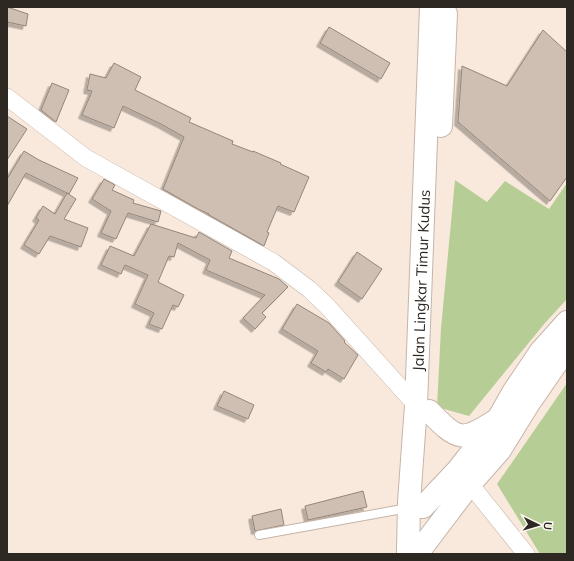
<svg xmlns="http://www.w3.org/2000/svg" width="574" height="561" viewBox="0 0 574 561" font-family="Mulish,sans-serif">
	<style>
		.green { fill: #b6ce95 }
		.building { fill: #cfbfb3; stroke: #948579; filter: url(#shadow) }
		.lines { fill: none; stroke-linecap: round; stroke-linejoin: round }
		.lane-casing { stroke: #c5b5a9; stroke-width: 10 }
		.street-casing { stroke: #c5b5a9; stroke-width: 18 }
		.primary-casing { stroke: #c5b5a9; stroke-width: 24 }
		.highway-casing { stroke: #c5b5a9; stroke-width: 24 }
		.lane { stroke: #fff; stroke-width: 8 }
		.street { stroke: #fff; stroke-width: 17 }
		.primary { stroke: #fff; stroke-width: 22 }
		.highway { stroke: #fff; stroke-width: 22 }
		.labels { text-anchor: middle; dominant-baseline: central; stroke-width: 3; stroke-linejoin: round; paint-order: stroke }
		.street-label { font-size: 15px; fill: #2e2823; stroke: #fff8f3 }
	</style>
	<defs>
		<filter id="shadow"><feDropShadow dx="-3.5" dy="3.5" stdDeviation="0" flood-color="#0004"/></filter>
	</defs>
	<rect width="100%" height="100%" fill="#f9e9dc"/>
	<path class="green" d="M455,180L487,202L505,181L549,209L567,183V299L545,323L469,416L437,407L441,328Z
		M567,383V554H540L497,484Z"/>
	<path class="building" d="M7,7L28,14L26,26L7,22Z
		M329,27L390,63L381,79L320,43Z
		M543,30L567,52V177L550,201L458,122L462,66L507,86Z
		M114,63L141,77L135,90L191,118L189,122L233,141L232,144L253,152V151L281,163L280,164L309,177L294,212L278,206L267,232L269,233L264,246L209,215V214L198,209L163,189L184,137L161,124L123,106L114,128L82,115L92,91L87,90L90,74L106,78Z
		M52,83L69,90L56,122L41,110Z
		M7,116L27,129L7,160Z
		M24,151L39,160L78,178L69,194L26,173L7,206V179Z
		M104,179L115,185L112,190L134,200L133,203L161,211L158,222L128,213L116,239L101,233L111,211L92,199Z
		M67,193L76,199L64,219L88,228L81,247L50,236L39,254L24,245L39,220L36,218L43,206L55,214Z
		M151,224L196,238L199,232L232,251L229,258L279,279L288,287L262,313L266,317L255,329L243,318L265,295L206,270L210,260L178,243L174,257L169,256L158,282L184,295L178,307L173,305L162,329L149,324L154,313L135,304L148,275L125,265L121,274L101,265L110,246L134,256Z
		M357,252L382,269L362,299L338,282Z
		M297,304L329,323L345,341L344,342L358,355L344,379L328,369L326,372L311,363L318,351L282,329Z
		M224,391L254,405L248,419L217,406Z
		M363,491L367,507L308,520L305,506Z
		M281,509L284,525L255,531L252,516Z"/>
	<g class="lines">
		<defs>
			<path id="lane" d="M259,535L408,508"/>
			<path id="street" d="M7,97L86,158L273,262L309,289L327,306L416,405L422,408
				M461,476L470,484L526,554"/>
			<path id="primary" d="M409,507H423L457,471L498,419L514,391L541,351L567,322
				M408,546H423L470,484L500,450L529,403L556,364L567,350"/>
			<g id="highway">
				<path d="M441,126L446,14"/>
				<path d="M429,411C458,441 462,443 498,419"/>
				<path id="s1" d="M408,554L409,502L416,405L431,7"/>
			</g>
		</defs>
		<use href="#lane" class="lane-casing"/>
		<use href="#street" class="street-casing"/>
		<use href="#primary" class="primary-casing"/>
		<use href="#highway" class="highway-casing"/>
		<use href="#lane" class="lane"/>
		<use href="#street" class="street"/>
		<use href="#primary" class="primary"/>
		<use href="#highway" class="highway"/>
	</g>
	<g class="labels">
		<g class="street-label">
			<text stroke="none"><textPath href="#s1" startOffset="274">Jalan Lingkar Timur Kudus</textPath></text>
		</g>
	</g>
	<rect width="574" height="561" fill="none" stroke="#2e2823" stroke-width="16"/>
	<g transform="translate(538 525) rotate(95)" stroke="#fff8f3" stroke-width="3" paint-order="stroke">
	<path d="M0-3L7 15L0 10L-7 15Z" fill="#2e2823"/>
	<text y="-6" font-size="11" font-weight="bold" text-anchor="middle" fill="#2e2823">U</text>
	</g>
</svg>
